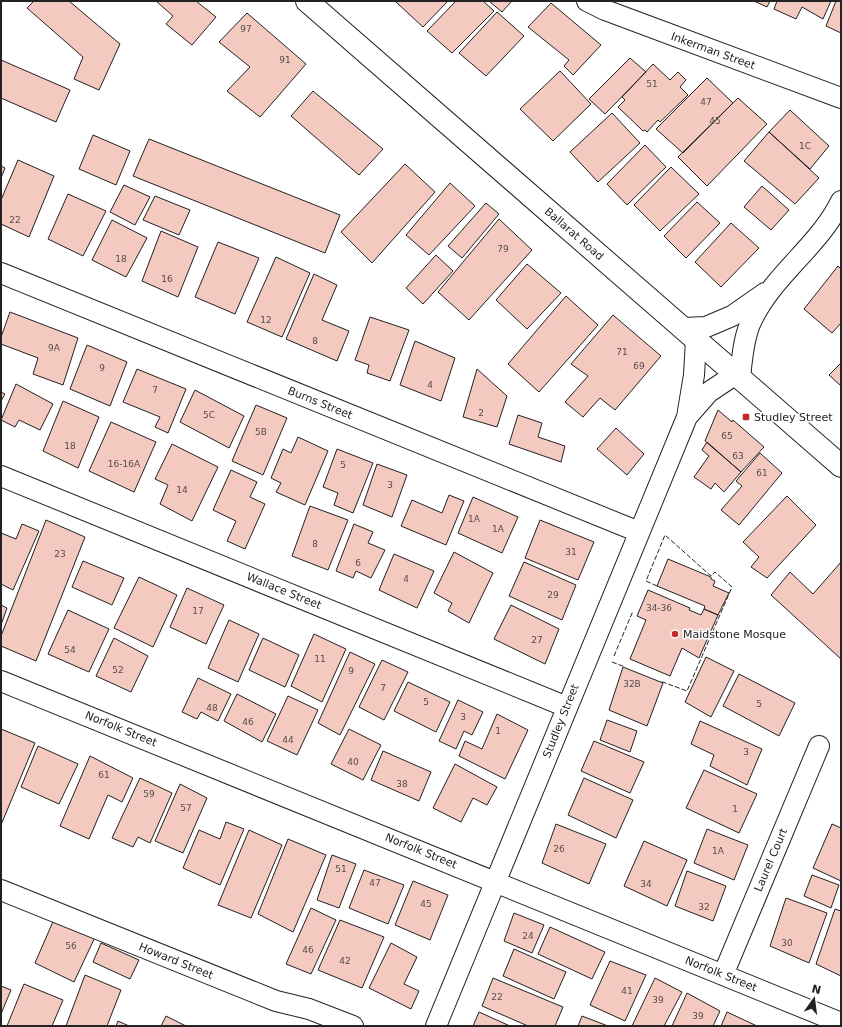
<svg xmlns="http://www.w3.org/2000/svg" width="842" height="1027" viewBox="0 0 842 1027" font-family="'DejaVu Sans',sans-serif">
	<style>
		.building { fill: #f3c9c0; stroke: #222 }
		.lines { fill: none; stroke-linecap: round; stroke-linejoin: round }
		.minor-casing { stroke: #222; stroke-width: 22 }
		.trunk-casing { stroke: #222; stroke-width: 24 }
		.minor { stroke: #fff; stroke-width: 20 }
		.trunk { stroke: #fff; stroke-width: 22 }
		.fence { stroke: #222; stroke-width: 1; stroke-dasharray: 5 2; stroke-linecap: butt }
		.poi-dot { fill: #c62828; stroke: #fff; stroke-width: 1.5 }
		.labels { text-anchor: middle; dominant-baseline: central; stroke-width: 3; stroke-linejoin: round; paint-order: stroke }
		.number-label { font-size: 9px; fill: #564c4a }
		.street-label { font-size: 11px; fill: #222; stroke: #fff }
		.poi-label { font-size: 11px; fill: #222; stroke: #fff; text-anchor: start }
	</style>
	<rect width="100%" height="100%" fill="#fff"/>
	<path class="building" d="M34,1H69L120,44L99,90L74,79L83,57L27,8Z
		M156,1H196L216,17L192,45L166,24L173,16Z
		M397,1H448L423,27L396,2Z
		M456,1H483L494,11L452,53L427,31Z
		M491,1H512L502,12L490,2Z
		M754,1H770L767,7Z
		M777,1H831L823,19L802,7L796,19L774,9Z
		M836,1H841V33L826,26Z
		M551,3L601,45L573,75L564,66L569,60L528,27Z
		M497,12L524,36L486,76L459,53Z
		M247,13L306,64L260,117L227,91L250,67L219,42Z
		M630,58L646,72L605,114L589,99Z
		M1,60L70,90L56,122L1,98Z
		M653,64L670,80L678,72L686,80L680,87L688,95L660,122L658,120L647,132L645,130L643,131L618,107L625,100L622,97Z
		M560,71L591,104L553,141L520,109Z
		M707,78L733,103L683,153L656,129Z
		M313,91L383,149L359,175L291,116Z
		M738,98L767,124L707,186L678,157Z
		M790,110L829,146L810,169L769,132Z
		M612,113L640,143L598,182L570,152Z
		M769,132L819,178L795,204L744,161Z
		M93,135L130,151L116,185L79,169Z
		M149,139L340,215L325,253L133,176Z
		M645,145L666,167L627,205L607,184Z
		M18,160L54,176L29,237L1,224V200Z
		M405,164L435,192L372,263L341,232Z
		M1,166L5,168L1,178Z
		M671,167L699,194L660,231L634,205Z
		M450,183L475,206L429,255L406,235Z
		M124,185L150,197L135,225L110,212Z
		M762,186L789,210L771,230L744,207Z
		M68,194L106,211L83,256L48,239Z
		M155,196L190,210L179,235L143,220Z
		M697,202L720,223L686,258L664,236Z
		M486,203L499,214L462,258L448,246Z
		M499,219L532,250L469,320L438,292Z
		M112,220L147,238L126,277L92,260Z
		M731,223L759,248L721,287L695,262Z
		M161,231L198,247L178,297L142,281Z
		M218,242L259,258L235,314L195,297Z
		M436,255L453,271L423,304L406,288Z
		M276,257L310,273L282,337L247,322Z
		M527,264L561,293L527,329L496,300Z
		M838,266L841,269V323L832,333L804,309Z
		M314,274L337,285L322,320L349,331L337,361L286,339Z
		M566,296L598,325L539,392L508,364Z
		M10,312L78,338L63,385L33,374L38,358L1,344V337Z
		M613,315L661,356L615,410L600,398L583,417L565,402L588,376L571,364Z
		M370,317L409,330L390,381L367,373L369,365L355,360Z
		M415,341L455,358L441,401L400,385Z
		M87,345L127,362L110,406L70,389Z
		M841,363V386L829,375Z
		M137,369L186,389L168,433L155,427L160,417L123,402Z
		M477,369L507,396L497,427L463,417Z
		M16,384L53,404L40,430L19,420L15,427L1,420Z
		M195,390L244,416L229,448L180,422Z
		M1,392L5,394L1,401Z
		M63,401L99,417L78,468L43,451Z
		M256,405L287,418L263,475L232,461Z
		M718,410L732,422L733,420L764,447L741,472L705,441Z
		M518,415L542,423L538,437L565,446L561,462L509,444Z
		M111,422L156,442L134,492L89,471Z
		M616,428L644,454L627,475L597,449Z
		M298,437L328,451L305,505L276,492L281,483L271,478L283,449L291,453Z
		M707,442L741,472L724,492L715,483L711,489L694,477L709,456L702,450Z
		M172,444L218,467L192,521L160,504L168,485L155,479Z
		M337,449L373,463L353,513L334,505L338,493L323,487Z
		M760,453L782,473L739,525L721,510L742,486L736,481Z
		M377,464L407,475L392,517L363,505Z
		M231,470L257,482L250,497L265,504L245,549L227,541L236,521L213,510Z
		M449,495L464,501L446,545L401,526L412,500L442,513Z
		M787,496L816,525L767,578L751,567L759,557L743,542Z
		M473,497L518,517L502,553L458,533Z
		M310,506L348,520L328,570L292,556Z
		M46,520L85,537L36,661L1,646V636Z
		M540,520L594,542L578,580L525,558Z
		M22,524L39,531L13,590L1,584V533L16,539Z
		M354,524L373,532L368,543L385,550L371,578L356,571L353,578L336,571Z
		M454,552L493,573L469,623L448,611L452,603L434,593Z
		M394,554L434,571L417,608L379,590Z
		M668,559L711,577V579L715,581L713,586L729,593L718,615L704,609L705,606L657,586Z
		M83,561L124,578L112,605L72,587Z
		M524,562L576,585L562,620L509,596Z
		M841,562V659L771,595L790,572L813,594Z
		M139,577L177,595L153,647L114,628Z
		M187,588L224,605L206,644L170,627Z
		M648,590L690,608L689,610L701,615L704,609L718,615L699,658L682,648L670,676L630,659L646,620L637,616Z
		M1,605L7,608L1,625Z
		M511,605L559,629L545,664L494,639Z
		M68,610L109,629L89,672L48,654Z
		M229,620L259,634L238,682L208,668Z
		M314,634L346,649L322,702L291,686Z
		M114,638L148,656L131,692L96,676Z
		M263,638L299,655L285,687L249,670Z
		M350,652L375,664L340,735L318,723Z
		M706,657L734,671L711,717L685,702Z
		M382,660L408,672L384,720L359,707Z
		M623,667L663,683L647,726L609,710Z
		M739,674L795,703L779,736L723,706Z
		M198,678L231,694L218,721L201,712L197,719L182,712Z
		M408,682L450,702L436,732L394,711Z
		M237,694L276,714L262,742L224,721Z
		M288,696L318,710L297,755L267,741Z
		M458,700L483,712L472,735L464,731L456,749L439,741Z
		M497,714L528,730L505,779L459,756L465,741L482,749Z
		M607,720L637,731L630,752L600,740Z
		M700,721L762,749L747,785L710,766L714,755L691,744Z
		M1,729L35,743L1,825Z
		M349,729L381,745L363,780L331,764Z
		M594,741L644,762L630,793L581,771Z
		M38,746L78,764L59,804L21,787Z
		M383,751L431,772L419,801L371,780Z
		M90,756L133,778L122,802L108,795L89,839L60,826Z
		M455,764L497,787L487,805L473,798L461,822L433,808Z
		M704,770L757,794L739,833L686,808Z
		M140,778L172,793L150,843L138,837L133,847L112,838Z
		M584,778L633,800L616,838L568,815Z
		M180,784L207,798L183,853L155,841Z
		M226,822L244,829L220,885L183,868L199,830L220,839Z
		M556,824L606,844L589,884L542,863Z
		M832,824L841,828V881L813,868Z
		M707,829L748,845L734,880L694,863Z
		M249,830L282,845L251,918L218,905Z
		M288,839L326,855L293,932L258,914Z
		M644,841L687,860L667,906L624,886Z
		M332,855L356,864L339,908L317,900Z
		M364,870L404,885L388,924L349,908Z
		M687,871L726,886L713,921L675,906Z
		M812,875L839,885L831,908L804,896Z
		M413,881L448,895L430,940L395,925Z
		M786,898L827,913L809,963L770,946Z
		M311,908L336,920L311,974L286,964Z
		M835,909L841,911V976L816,964Z
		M514,913L544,925L532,953L504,941Z
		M55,917L96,935L74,982L35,963Z
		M340,920L384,937L362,988L318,970Z
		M550,927L605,952L592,979L538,954Z
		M101,943L139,960L130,979L93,962Z
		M391,943L417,957L404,984L419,991L411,1009L369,988Z
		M514,949L566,972L554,999L503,976Z
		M610,961L646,975L625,1021L590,1005Z
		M85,975L121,990L107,1026H66Z
		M493,978L563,1007L555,1026H528L482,1006Z
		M655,978L682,992L664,1026H632Z
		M24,984L63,1000L52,1026H7Z
		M1,986L11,990L1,1014Z
		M687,993L720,1011L713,1026H672Z
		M479,1012L510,1026H473Z
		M727,1012L757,1026H721Z
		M166,1016L186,1026H161Z
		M582,1016L608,1026H578Z
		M118,1021L129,1026H116Z"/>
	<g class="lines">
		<defs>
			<path id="minor" d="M587,1L605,10L841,98
				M1,273L639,532
				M683,328L706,327L732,316L765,293
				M740,378C742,360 743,341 750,324C771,276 819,247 841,201
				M687,417L709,392L736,374
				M1,476L567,707
				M1,681L841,1023
				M1,890L276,1001L309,1009L353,1026
				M723,975L819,746
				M436,1026L687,417L694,375L696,340"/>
			<path id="trunk" d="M307,1L841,466"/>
		</defs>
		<use href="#minor" class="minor-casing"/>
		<use href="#trunk" class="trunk-casing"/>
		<use href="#minor" class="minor"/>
		<use href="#trunk" class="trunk"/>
		<path class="fence" d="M657,586L646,581L665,535L711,576L715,572L732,587L687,691L660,681
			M614,656L633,611
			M612,662L625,667"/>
	</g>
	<g class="poi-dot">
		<rect x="742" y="413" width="8" height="8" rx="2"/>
		<circle cx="675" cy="634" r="4"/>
	</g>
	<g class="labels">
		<g class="number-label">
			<text x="246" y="29">97</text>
			<text x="285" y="60">91</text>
			<text x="652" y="84">51</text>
			<text x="706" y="102">47</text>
			<text x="715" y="121">45</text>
			<text x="805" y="146">1C</text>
			<text x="15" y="220">22</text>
			<text x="503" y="249">79</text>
			<text x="121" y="259">18</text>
			<text x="167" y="279">16</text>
			<text x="266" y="320">12</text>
			<text x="315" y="341">8</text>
			<text x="54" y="348">9A</text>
			<text x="622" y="352">71</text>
			<text x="639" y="366">69</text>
			<text x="102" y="368">9</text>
			<text x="430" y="385">4</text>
			<text x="155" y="390">7</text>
			<text x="481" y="413">2</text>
			<text x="209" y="415">5C</text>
			<text x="261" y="432">5B</text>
			<text x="727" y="436">65</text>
			<text x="70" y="446">18</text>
			<text x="738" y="456">63</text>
			<text x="124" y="464">16-16A</text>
			<text x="343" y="465">5</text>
			<text x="762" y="473">61</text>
			<text x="390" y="485">3</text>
			<text x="182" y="490">14</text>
			<text x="474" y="519">1A</text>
			<text x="498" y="529">1A</text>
			<text x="315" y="544">8</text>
			<text x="571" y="552">31</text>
			<text x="60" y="554">23</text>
			<text x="358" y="563">6</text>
			<text x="406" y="579">4</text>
			<text x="553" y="595">29</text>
			<text x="659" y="608">34-36</text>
			<text x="198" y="611">17</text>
			<text x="537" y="640">27</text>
			<text x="70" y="650">54</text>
			<text x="320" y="659">11</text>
			<text x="118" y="670">52</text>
			<text x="351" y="671">9</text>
			<text x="632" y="684">32B</text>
			<text x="383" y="688">7</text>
			<text x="426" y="702">5</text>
			<text x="759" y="704">5</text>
			<text x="212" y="708">48</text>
			<text x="463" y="717">3</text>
			<text x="248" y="722">46</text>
			<text x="498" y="731">1</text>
			<text x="288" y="740">44</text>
			<text x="746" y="752">3</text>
			<text x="353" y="762">40</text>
			<text x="104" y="775">61</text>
			<text x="402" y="784">38</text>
			<text x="149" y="794">59</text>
			<text x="186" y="808">57</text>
			<text x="735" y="809">1</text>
			<text x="559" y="849">26</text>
			<text x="718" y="851">1A</text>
			<text x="341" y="869">51</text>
			<text x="375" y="883">47</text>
			<text x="646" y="884">34</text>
			<text x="426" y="904">45</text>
			<text x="704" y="907">32</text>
			<text x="528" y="936">24</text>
			<text x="787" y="943">30</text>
			<text x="71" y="946">56</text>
			<text x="308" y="950">46</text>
			<text x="345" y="961">42</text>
			<text x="627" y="991">41</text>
			<text x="497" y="997">22</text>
			<text x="658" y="1000">39</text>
			<text x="698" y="1016">39</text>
		</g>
		<g class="street-label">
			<text transform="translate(713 51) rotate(20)">Inkerman Street</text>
			<text transform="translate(574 234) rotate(41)">Ballarat Road</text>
			<text transform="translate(320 403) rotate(22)">Burns Street</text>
			<text transform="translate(284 591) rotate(22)">Wallace Street</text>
			<text transform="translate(561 721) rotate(-68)">Studley Street</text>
			<text transform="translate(121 729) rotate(22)">Norfolk Street</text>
			<text transform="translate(421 851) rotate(22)">Norfolk Street</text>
			<text transform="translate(771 860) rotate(-67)">Laurel Court</text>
			<text transform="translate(176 961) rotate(22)">Howard Street</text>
			<text transform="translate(721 974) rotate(22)">Norfolk Street</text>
		</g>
		<g class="poi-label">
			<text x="754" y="417">Studley Street</text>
			<text x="683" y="634">Maidstone Mosque</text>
		</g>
	</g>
	<rect width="842" height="1027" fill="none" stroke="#222222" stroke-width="4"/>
	<g transform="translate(814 999) rotate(14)" stroke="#ffffff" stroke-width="3" paint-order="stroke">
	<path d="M0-3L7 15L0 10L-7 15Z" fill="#222222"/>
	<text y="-6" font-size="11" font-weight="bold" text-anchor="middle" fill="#222222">N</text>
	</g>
</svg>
